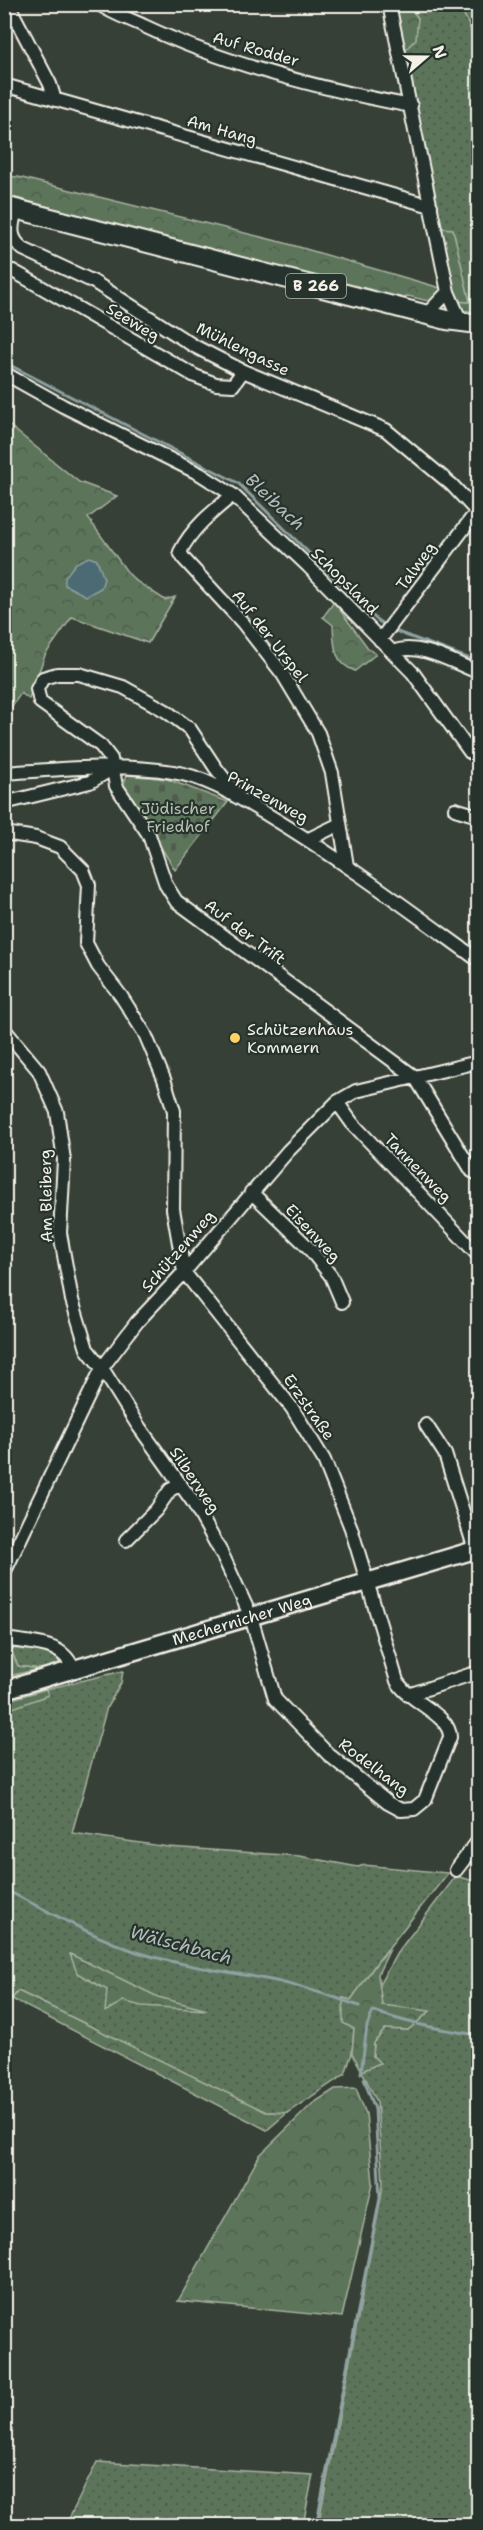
<svg xmlns="http://www.w3.org/2000/svg" width="483" height="2530" viewBox="0 0 483 2530" font-family="'Shantell Sans',sans-serif">
	<style>
		.grass { fill: url(#grass-dots); stroke: #a8b2a1; stroke-width: 1.5 }
		.forest { fill: url(#forest-crowns); stroke: #a8b2a1; stroke-width: 1.5 }
		.cemetery { fill: url(#cemetery-stones); stroke: #a8b2a1; stroke-width: 1.5 }
		.water { fill: #4c6b73; stroke: #8fa1a2; stroke-width: 1.5 }
		.lines { fill: none; stroke-linecap: round; stroke-linejoin: round }
		.stream { stroke: #8fa1a2; stroke-width: 3 }
		.street-casing { stroke: #f4f1e8; stroke-width: 16 }
		.secondary-casing { stroke: #f4f1e8; stroke-width: 21 }
		.primary-casing { stroke: #f4f1e8; stroke-width: 22 }
		.street { stroke: #26332d; stroke-width: 12 }
		.secondary { stroke: #26332d; stroke-width: 16 }
		.primary { stroke: #26332d; stroke-width: 18 }
		.poi-dot { fill: #ffd166; stroke: #26332d; stroke-width: 2 }
		.labels { text-anchor: middle; dominant-baseline: central; stroke-width: 4.5; stroke-linejoin: round; paint-order: stroke }
		.shield { fill: #26332d; stroke: #b6b8b0; stroke-width: 1.5 }
		.shield-label { font-size: 15px; font-weight: bold; fill: #f4f1e8 }
		.street-label { font-size: 16px; fill: #f4f1e8; stroke: #26332d }
		.park-label { font-size: 16px; fill: #b7bfaf; stroke: #26332d }
		.poi-label { font-size: 16px; fill: #f4f1e8; stroke: #26332d; text-anchor: start }
		.water-label { font-size: 18px; font-style: italic; fill: #b1bbb9; stroke: #26332d }
	</style>
	<defs>
		<pattern id="grass-dots" width="8" height="8" patternUnits="userSpaceOnUse" patternTransform="scale(1.5)"><rect width="8" height="8" fill="#5b745a"/><path d="M2 2h.1M6 6h.1" fill="none" stroke="#515c4f" stroke-width="1.8" stroke-linecap="round"/></pattern>
		<pattern id="forest-crowns" width="20" height="18" patternUnits="userSpaceOnUse" patternTransform="scale(1.5)"><rect width="20" height="18" fill="#5b745a"/><path d="M2 6a3 3 0 1 1 6 0M12 15a3 3 0 1 1 6 0" fill="none" stroke="#515c4f"/></pattern>
		<pattern id="cemetery-stones" width="16" height="16" patternUnits="userSpaceOnUse" patternTransform="scale(1.5)"><rect width="16" height="16" fill="#5b745a"/><path d="M2 7V4a2 2 0 0 1 4 0v3zM10 15v-3a2 2 0 0 1 4 0v3z" fill="#515c4f"/></pattern>
	</defs>
	<rect width="100%" height="100%" fill="#374036"/>
	<filter id="ink" filterUnits="userSpaceOnUse"><feTurbulence type="fractalNoise" baseFrequency=".0167" numOctaves="2"/><feDisplacementMap in="SourceGraphic" scale="12" xChannelSelector="R" yChannelSelector="G"/><feConvolveMatrix kernelMatrix="1 2 1 2 8 2 1 2 1" color-interpolation-filters="sRGB"/></filter>
	<g filter="url(#ink)">
		<path class="grass" d="M408,4L460,5L478,46V312L461,310L456,301L470,302L440,228L402,49L418,18Z
			M10,1648L53,1653L59,1658C60,1669 50,1671 42,1674L39,1669L18,1666Z
			M123,1671L121,1683L107,1707L72,1833L168,1847L299,1856L358,1867L364,1865L448,1873L378,1961L351,2000L343,1998L354,2029L352,2053L345,2074L287,2113L266,2112L18,1991L12,1999L5,1993L4,1711L47,1695L46,1689Z
			M456,1876L478,1882V2525L318,2526L381,2198L383,2182L377,2102L362,2071L379,2063L373,2056L374,2043L385,2029L408,2030L429,2012L382,2006L379,1985L397,1953Z
			M97,2462L313,2475L303,2525H66Z"/>
		<path class="forest" d="M392,5H408L418,18L416,39L407,48L402,49Z
			M460,5H472L478,20V46Z
			M4,176L18,177L285,243L444,289L437,298L428,301L408,296L403,299L221,254L5,195Z
			M440,228L453,229L470,302L456,301Z
			M5,422L79,482L117,496L88,518L128,573L136,581L165,600L175,597L148,643L72,617L45,655L29,699L21,693L5,716Z
			M334,602L368,648L376,654L355,671C333,663 334,645 333,625L323,617Z
			M5,1647L10,1648L18,1666L39,1669L5,1677Z
			M46,1689L48,1695L5,1711V1701Z
			M390,1949L378,1974L382,2005L430,2011L408,2030L385,2029L374,2043L373,2056L380,2063L362,2071L352,2053L354,2029L343,2023V1998L351,2000L378,1961Z
			M70,1954L158,1997L207,2010L141,2006L123,2001L105,2012L107,1990L77,1973Z
			M18,1991L266,2112L287,2113L267,2130L12,1999Z
			M356,2088L366,2114L373,2183L342,2317L178,2301L260,2155L312,2104L335,2089Z"/>
		<path class="cemetery" d="M127,775L167,779L228,802L175,870L123,786Z"/>
		<path class="water" d="M89,557L97,560L104,579L101,588L86,596L65,585V577L76,563Z"/>
		<g class="lines">
			<path class="stream" d="M4,362L238,483L377,620L386,626
				M392,630L478,662
				M4,1889C48,1911 91,1936 137,1952C172,1963 208,1969 244,1975C283,1981 322,1992 359,2006
				M361,2073L367,2026L373,2011C408,2024 442,2030 478,2035
				M316,2526L380,2198L375,2109L364,2079"/>
			<defs>
				<path id="street" d="M8,4L50,84L55,100
					M99,4C113,14 130,19 144,26C227,65 321,89 411,106
					M389,4L448,292L461,322
					M475,4L478,11
					M4,85L431,206
					M16,209C12,226 8,237 23,249L94,282L194,346L243,371L386,430L452,485L478,513
					M4,270L13,271L29,280L195,376L216,384L233,385L243,371
					M426,315L448,292
					M4,373L63,406L200,474L233,495L308,566L413,673L470,752L478,756
					M233,495C212,512 192,528 180,552L184,559L243,623L282,673L318,733L332,773L347,866
					M380,640L477,511
					M393,652C418,641 454,663 478,672
					M4,773C59,769 119,763 173,772C207,777 239,798 268,815C341,859 409,910 478,960
					M239,798L215,767L190,729L166,711L123,687L79,674H57L43,678L37,689L40,702L101,746L111,759L116,786L149,835L166,885L176,901L415,1077L472,1171L478,1174
					M4,803L90,782L110,770
					M455,809L478,816
					M4,833L36,838L60,847L83,870L89,885L86,943L98,966L121,996L145,1034L164,1079L174,1111L173,1209L184,1272L292,1408L324,1460L351,1528L397,1681C408,1702 450,1714 450,1737L425,1800L414,1809L401,1810L388,1803L328,1754L275,1699L251,1617L223,1556L193,1502L137,1424L102,1368L87,1349L72,1300L60,1233L64,1160L57,1112L39,1071L4,1029
					M309,839L340,824
					M337,1102L352,1123L478,1255
					M251,1192L308,1247L331,1276L342,1302
					M426,1425L445,1454L475,1550
					M126,1540L156,1510L170,1490L179,1485
					M4,1573L102,1368L137,1322L184,1272L288,1151L337,1102L356,1091L478,1062
					M4,1639C32,1644 64,1641 74,1671
					M408,1695L478,1672
					M456,1870L478,1841"/>
				<g id="secondary">
					<path id="s1" d="M4,1690L478,1549"/>
				</g>
				<path id="primary" d="M4,206L447,320L478,324"/>
			</defs>
			<use href="#street" class="street-casing"/>
			<use href="#secondary" class="secondary-casing"/>
			<use href="#primary" class="primary-casing"/>
			<use href="#street" class="street"/>
			<use href="#secondary" class="secondary"/>
			<use href="#primary" class="primary"/>
		</g>
	</g>
	<circle class="poi-dot" cx="235" cy="1038" r="6"/>
	<g class="labels">
		<rect class="shield" x="286" y="274" width="60" height="24" rx="4.5"/>
		<g class="shield-label">
			<text x="316" y="286">B 266</text>
		</g>
		<g class="street-label">
			<text transform="translate(256 49) rotate(16)">Auf Rodder</text>
			<text transform="translate(222 130) rotate(16)">Am Hang</text>
			<text transform="translate(133 322) rotate(31)">Seeweg</text>
			<text transform="translate(243 349) rotate(26)">Mühlengasse</text>
			<text transform="translate(416 566) rotate(-54)">Talweg</text>
			<text transform="translate(345 581) rotate(45)">Schopsland</text>
			<text transform="translate(270 636) rotate(52)">Auf der Urspel</text>
			<text transform="translate(268 797) rotate(29)">Prinzenweg</text>
			<text transform="translate(245 932) rotate(37)">Auf der Trift</text>
			<text transform="translate(418 1168) rotate(46)">Tannenweg</text>
			<text transform="translate(46 1196) rotate(-91)">Am Bleiberg</text>
			<text transform="translate(313 1233) rotate(47)">Eisenweg</text>
			<text transform="translate(178 1251) rotate(-49)">Schützenweg</text>
			<text transform="translate(309 1407) rotate(55)">Erzstraße</text>
			<text transform="translate(195 1480) rotate(56)">Silberweg</text>
			<text stroke="none"><textPath href="#s1" startOffset="248">Mechernicher Weg</textPath></text>
			<text transform="translate(374 1767) rotate(37)">Rodelhang</text>
		</g>
		<g class="park-label">
			<text x="178" y="808">Jüdischer<tspan x="178" dy="18">Friedhof</tspan></text>
		</g>
		<g class="poi-label">
			<text x="247" y="1029">Schützenhaus<tspan x="247" dy="18">Kommern</tspan></text>
		</g>
		<g class="water-label">
			<text transform="translate(275 502) rotate(43)">Bleibach</text>
			<text transform="translate(181 1945) rotate(15)">Wälschbach</text>
		</g>
	</g>
	<rect width="483" height="2530" fill="none" stroke="#26332d" stroke-width="24"/>
	<rect x="12" y="12" width="459" height="2506" fill="none" stroke="#f4f1e8" stroke-width="2" filter="url(#ink)"/>
	<g transform="translate(426 57) rotate(70)" stroke="#26332d" stroke-width="4.5" paint-order="stroke">
	<path d="M0-4.5L10 22L0 15L-10 22Z" fill="#f4f1e8"/>
	<text y="-9" font-size="16" font-weight="bold" text-anchor="middle" fill="#f4f1e8">N</text>
	</g>
</svg>
